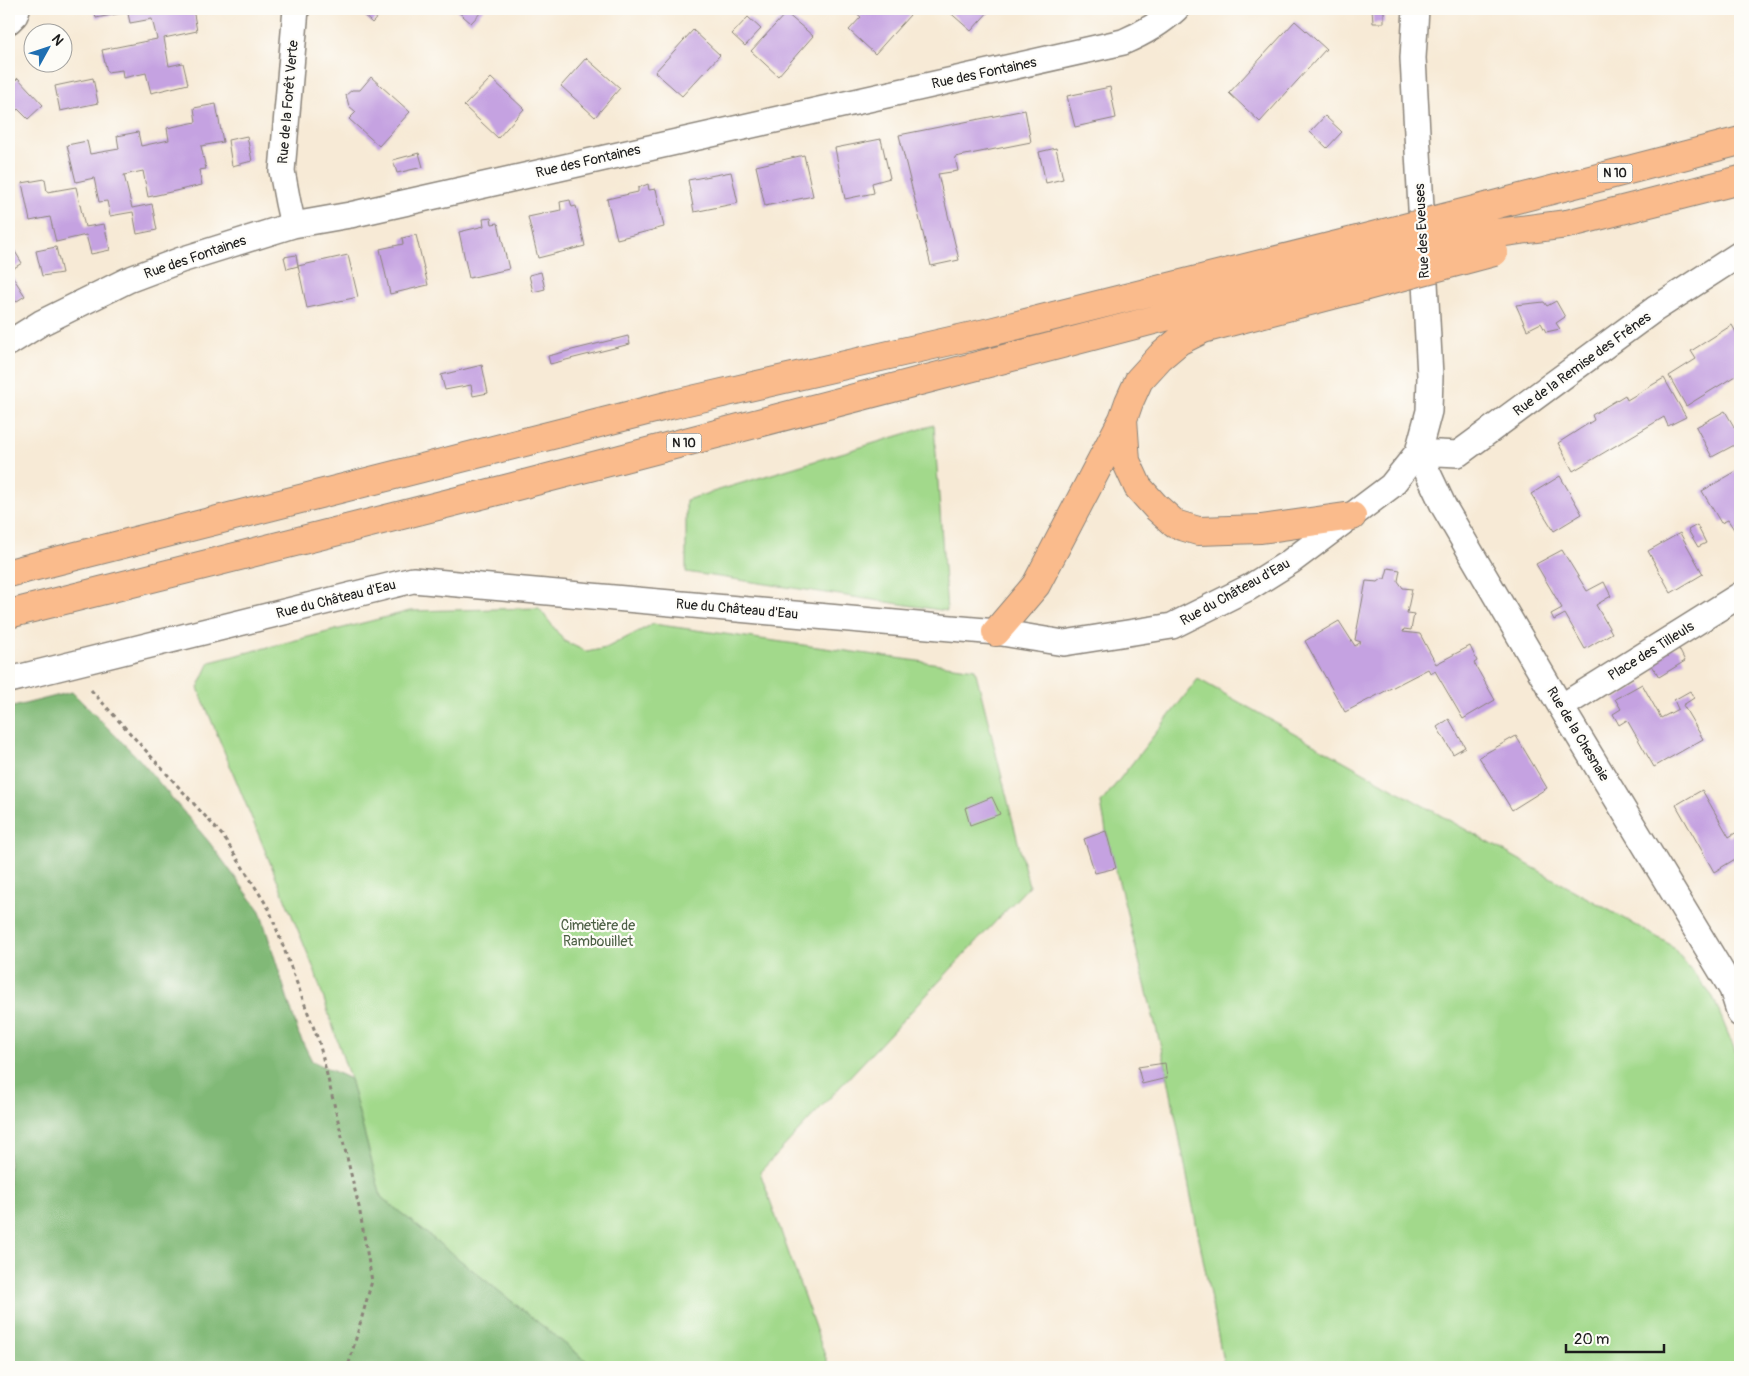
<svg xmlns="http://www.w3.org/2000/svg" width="1749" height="1376" viewBox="0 0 1749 1376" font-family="Pangolin,sans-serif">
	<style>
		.green { fill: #a2d98b; stroke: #5f7a54 }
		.forest { fill: #81b977; stroke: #4e6a4a }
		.building { fill: #c5a2e1 }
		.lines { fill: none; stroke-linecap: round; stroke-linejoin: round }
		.street-casing { stroke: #8a8379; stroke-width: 28 }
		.primary-casing { stroke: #8a8379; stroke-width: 30 }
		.path { stroke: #8a8379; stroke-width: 3; stroke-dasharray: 4 4; stroke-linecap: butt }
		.street { stroke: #fff; stroke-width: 25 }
		.primary { stroke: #fabb8c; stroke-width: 28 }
		.primary-bridge-casing { stroke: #8a8379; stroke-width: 30; stroke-linecap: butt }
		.primary-bridge { stroke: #fabb8c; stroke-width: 28 }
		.labels { text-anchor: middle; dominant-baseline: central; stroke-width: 4.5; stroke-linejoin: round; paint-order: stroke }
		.shield { fill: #fdfcf7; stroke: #605f5e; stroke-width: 1 }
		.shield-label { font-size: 12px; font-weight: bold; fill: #1c1c1c }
		.street-label { font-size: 14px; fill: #1c1c1c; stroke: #fdfcf7 }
		.park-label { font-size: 14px; fill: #4b5e43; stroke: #fdfcf7 }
	</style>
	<rect width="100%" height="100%" fill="#fdfcf7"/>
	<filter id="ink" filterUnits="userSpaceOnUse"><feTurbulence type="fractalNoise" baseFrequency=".02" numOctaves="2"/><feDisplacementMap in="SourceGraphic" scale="10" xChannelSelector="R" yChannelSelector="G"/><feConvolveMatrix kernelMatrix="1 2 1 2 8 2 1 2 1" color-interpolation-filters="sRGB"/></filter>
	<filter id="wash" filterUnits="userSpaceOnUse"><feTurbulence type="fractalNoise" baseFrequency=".0096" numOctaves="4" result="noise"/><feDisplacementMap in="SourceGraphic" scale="20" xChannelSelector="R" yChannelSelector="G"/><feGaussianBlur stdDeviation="1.12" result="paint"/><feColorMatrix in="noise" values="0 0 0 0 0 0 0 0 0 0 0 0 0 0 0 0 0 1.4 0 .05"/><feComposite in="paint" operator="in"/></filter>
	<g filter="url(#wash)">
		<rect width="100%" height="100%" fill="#f7ead6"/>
		<path class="green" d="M934,425L947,611L686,572V500Z
			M539,608L564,641L587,652L606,648L653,624L975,669L1029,886L760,1172L829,1367H594L381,1197L350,1079L314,969L198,688L210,662L410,611Z
			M1198,679L1671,945L1713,997L1740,1063V1367H1224L1165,1063L1106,831L1101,803Z"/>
		<path class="forest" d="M72,692L139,759L209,842L260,911L299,1035L312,1061L350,1079L381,1197L594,1367H9V708Z"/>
		<g id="blocks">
			<path class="building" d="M94,9H121L122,13L96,18Z
				M127,9H179L180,12L193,9L197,31L164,38L169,66L183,63L188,84L151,93L146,73L123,78L122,70L107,72L102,50L157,39L152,19L130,23Z
				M357,9H385L372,23Z
				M458,9H484L471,23L456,10Z
				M851,9H903L910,15L875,54L849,30L861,17Z
				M946,9H991L971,31Z
				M1372,9H1384V23H1373Z
				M786,13L813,36L778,76L751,51Z
				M748,17L761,29L745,46L732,34Z
				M1295,21L1326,49L1260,122L1229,93Z
				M693,30L720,55L682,96L655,72Z
				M586,58L620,88L595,117L561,86Z
				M371,77L410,112L379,146L349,119L356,112L349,106L346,95L352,90H360Z
				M18,78L43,105L28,119L18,109L9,118V86Z
				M93,78L98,103L60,111L55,86Z
				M491,78L524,109L498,138L464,106Z
				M1110,87L1116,118L1075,127L1067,96Z
				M216,104L223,142L201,146L206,169L199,170L202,185L148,197L143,171L124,175L132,208L152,204L157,230L137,234L133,212L110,216L107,201L99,202L94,178L76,182L67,145L87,141L90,154L119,149L117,136L138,132L141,146L169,140L167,128L196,122L194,108Z
				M1025,110L1031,142L955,157L958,171L938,174L959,260L931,266L899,135Z
				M1325,116L1342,132L1327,148L1310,132Z
				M247,136L252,161L232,166L228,140Z
				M881,139L890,178L872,183L874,193L845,199L835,148Z
				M1056,148L1063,179L1046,183L1039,152Z
				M419,153L423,167L397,173L393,160Z
				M804,155L813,196L765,206L756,166Z
				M731,172L738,203L694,212L688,180Z
				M45,179L47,192L76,187L85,227L104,224L110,250L91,254L86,235L56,242L50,217L30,221L22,183Z
				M648,184L649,190L656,189L664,227L617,239L607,199L638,192V188Z
				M570,200L572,207L576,206L585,246L538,258L528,217L561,210L560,202Z
				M491,218L492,224L498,223L509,269L469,278L459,232L484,226L483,219Z
				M416,235L428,285L390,294L380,249L403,244L402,238Z
				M11,245L22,263L9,271L25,296L9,306V246Z
				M56,247L62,273L42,276L36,251Z
				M296,255L298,266L287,269L284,257Z
				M348,255L358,297L307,308L298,266Z
				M541,272L545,289L533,292L529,275Z
				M1556,301L1565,317L1556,323L1560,329L1546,332L1541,323L1527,330L1516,305L1544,302L1547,306Z
				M1732,325L1738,336L1740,334V373L1686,406L1669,376L1696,359L1691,351Z
				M628,336L630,344L550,364L548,356Z
				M482,365L488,393L473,396L471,385L445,390L441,375Z
				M1664,378L1686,417L1668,426L1664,417L1573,471L1558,443L1594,420L1592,415L1625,395L1627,400Z
				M1725,411L1740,437V442L1712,457L1696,427Z
				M1740,469V533L1735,531L1728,520L1721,523L1702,491Z
				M1560,476L1582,514L1554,531L1531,494Z
				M1697,525L1706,543L1698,547L1688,530Z
				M1680,533L1703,574L1671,593L1648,551Z
				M1562,550L1587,591L1604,582L1611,596L1596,605L1612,633L1585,649L1565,614L1554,620L1551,614L1562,608L1536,564Z
				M1388,568L1400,570L1398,581L1403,588L1412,589L1407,613L1414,614L1411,630L1404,629L1403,632L1420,634L1436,664L1470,646L1477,661L1474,663L1495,700L1463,719L1435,671L1431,674L1428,669L1345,712L1305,641L1339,621L1355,646L1361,642L1355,640L1366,581L1378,582L1382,579H1385Z
				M1667,646L1679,649L1685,661L1659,677L1647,657Z
				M1642,684L1661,718L1678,709L1674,700L1690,691L1694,698L1683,705L1703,739L1654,767L1627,720L1619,725L1613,714L1621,709L1615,699Z
				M1449,719L1465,747L1453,754L1437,727Z
				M1516,736L1547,788L1512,810L1479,757Z
				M1702,790L1729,837L1740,830V856L1714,872L1676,805Z
				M992,797L1000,814L970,825L965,808Z
				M1106,831L1116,868L1095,873L1084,839Z
				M1165,1063L1167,1078L1142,1084L1138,1067Z"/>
		</g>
	</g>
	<g filter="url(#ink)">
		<use href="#blocks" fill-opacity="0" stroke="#8a8379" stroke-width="1"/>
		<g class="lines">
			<defs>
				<path id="street" d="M9,21L15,15L17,9
					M293,225L288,203L282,171L296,9
					M9,343L41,323L128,280L181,260L293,225L350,215L1123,42C1144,33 1160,24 1176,9
					M1418,452L1444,507L1561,707L1732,989L1740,1014
					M1418,452L1458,454L1655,309L1740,254
					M9,680L413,580L996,632L1064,643L1172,626L1250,587L1290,562L1391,486L1418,452L1429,411L1430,376L1413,58L1416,9
					M1561,707L1740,595"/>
				<path id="primary" d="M1490,206L1740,141
					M1497,233L1567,224L1740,180
					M1352,516L1261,529L1198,531L1175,524L1156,507L1138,487L1126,461L1123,419L1129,402L1139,380L1160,357L1179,341L1203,329L1363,287
					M9,573L670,405L990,332L1353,241
					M9,614L509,488L1357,267
					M996,632L1036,585L1123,419"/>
			</defs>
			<use href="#street" class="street-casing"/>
			<use href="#primary" class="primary-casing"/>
			<path class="path" d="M91,690L223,836L269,909L319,1042L359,1207L372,1281L348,1367"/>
			<use href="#street" class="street"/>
			<use href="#primary" class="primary"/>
			<defs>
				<path id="primary-bridge" d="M1353,241L1490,206
					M1357,267L1497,233
					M1363,287L1494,252"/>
			</defs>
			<use href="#primary-bridge" class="primary-bridge-casing"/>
			<use href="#primary-bridge" class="primary-bridge"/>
		</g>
	</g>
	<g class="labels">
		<g class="shield">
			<rect x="1597.5" y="163.5" width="35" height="19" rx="4"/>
			<rect x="666.5" y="433.5" width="35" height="19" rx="4"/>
		</g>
		<g class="shield-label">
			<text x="1615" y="173">N 10</text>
			<text x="684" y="443">N 10</text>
		</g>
		<g class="street-label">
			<text transform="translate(984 73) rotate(-12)">Rue des Fontaines</text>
			<text transform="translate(288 102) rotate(-85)">Rue de la Forêt Verte</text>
			<text transform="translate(588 161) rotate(-13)">Rue des Fontaines</text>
			<text transform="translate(1422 231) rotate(-93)">Rue des Eveuses</text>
			<text transform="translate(195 257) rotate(-19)">Rue des Fontaines</text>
			<text transform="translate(1582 364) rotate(-36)">Rue de la Remise des Frênes</text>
			<text transform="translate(1235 592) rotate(-29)">Rue du Château d'Eau</text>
			<text transform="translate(336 599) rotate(-14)">Rue du Château d'Eau</text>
			<text transform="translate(737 609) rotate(5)">Rue du Château d'Eau</text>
			<text transform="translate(1651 651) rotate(-32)">Place des Tilleuls</text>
			<text transform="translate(1578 734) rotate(59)">Rue de la Chesnaie</text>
		</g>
		<g class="park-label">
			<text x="598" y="925">Cimetière de<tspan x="598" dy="16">Rambouillet</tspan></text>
		</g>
	</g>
	<rect width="1749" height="1376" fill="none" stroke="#fdfcf7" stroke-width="30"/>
	<g transform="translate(48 48) rotate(50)"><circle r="24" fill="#fdfcf7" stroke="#a3a29f"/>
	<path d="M0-4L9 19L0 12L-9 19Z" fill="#1f6fb2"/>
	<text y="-8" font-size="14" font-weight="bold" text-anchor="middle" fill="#1c1c1c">N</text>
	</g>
	<path d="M1566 1344v8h98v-8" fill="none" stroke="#1c1c1c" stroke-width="2.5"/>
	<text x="1574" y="1344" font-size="15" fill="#1c1c1c" stroke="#fdfcf7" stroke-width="4" paint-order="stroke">20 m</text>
</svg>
